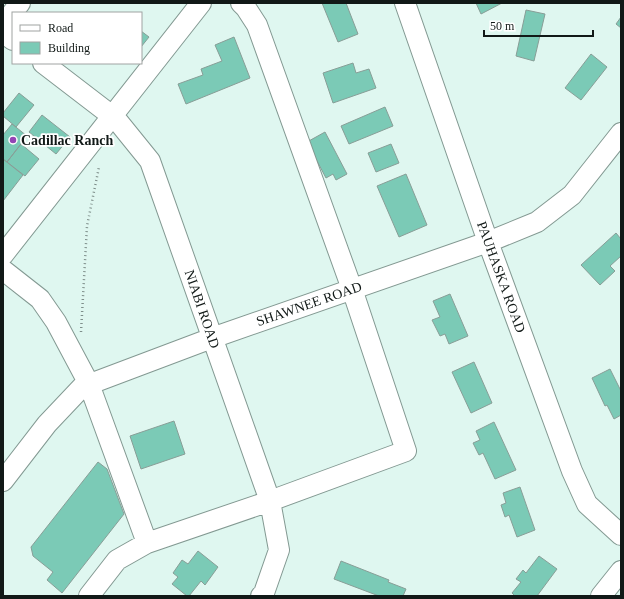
<svg xmlns="http://www.w3.org/2000/svg" width="624" height="599" viewBox="0 0 624 599" font-family="Georgia,serif">
	<style>
		.building { fill: #7bcab6; stroke: #889e97 }
		.lines { fill: none; stroke-linecap: round; stroke-linejoin: round }
		.minor-casing { stroke: #839992; stroke-width: 22 }
		.path { stroke: #7f8f8b; stroke-width: 2.5; stroke-dasharray: 1 3; stroke-linecap: butt }
		.minor { stroke: #fff; stroke-width: 20 }
		.poi-dot { fill: #9345b5; stroke: #fff; stroke-width: 1.5 }
		.labels { text-anchor: middle; dominant-baseline: central; stroke-width: 3.5; stroke-linejoin: round; paint-order: stroke }
		.poi-label { font-size: 14px; font-weight: bold; fill: #111917; stroke: #fff; text-anchor: start }
		.street-label { font-size: 14px; fill: #111917; stroke: #fff }
	</style>
	<rect width="100%" height="100%" fill="#dff7f0"/>
	<path class="building" d="M322,3H346L358,34L338,42Z
		M476,3H502L481,14Z
		M526,10L545,14L534,61L516,56Z
		M621,17V28L616,24Z
		M141,31L149,37L141,47Z
		M234,37L250,78L186,104L178,84L203,75L201,69L222,61L215,45Z
		M591,54L607,67L581,100L565,88Z
		M353,63L356,73L369,69L376,88L333,103L323,73Z
		M19,93L34,105L16,127L3,116V113Z
		M385,107L393,126L349,144L341,126Z
		M42,115L70,137L56,154L29,132Z
		M12,124L27,136L7,162L3,159V135Z
		M325,132L347,174L336,180L333,174L326,178L307,142Z
		M21,144L39,159L25,176L7,162Z
		M391,144L399,163L376,172L368,153Z
		M3,159L23,175L3,201Z
		M406,174L427,225L399,237L377,186Z
		M616,233L621,239V256L610,266L615,271L600,285L581,265Z
		M450,294L468,336L449,344L445,334L440,336L432,320L440,317L433,301Z
		M474,362L492,403L471,413L452,372Z
		M610,369L621,391V415L614,419L607,405L605,406L592,378Z
		M174,421L185,454L141,469L130,436Z
		M494,422L516,470L495,479L483,453L479,455L473,443L480,440L476,431Z
		M98,462L107,469L124,514L62,593L47,580L53,572L33,556L31,547Z
		M520,487L535,530L517,537L509,515L505,517L501,505L506,503L503,493Z
		M198,551L218,567L205,585L201,581L189,596H187L172,584L178,577L173,573L182,560L188,564Z
		M539,556L557,569L537,596H515L512,593L521,582L516,579L523,570L526,573Z
		M341,561L389,580L388,582L406,589L403,596H379L334,579Z"/>
	<g class="lines">
		<defs>
			<path id="minor" d="M405,3L488,242L572,471L587,504L621,535
				M3,25L20,3
				M3,33L13,40
				M43,63L116,119L150,161L270,501L279,550L264,593L261,596
				M3,255L201,3
				M3,270L40,299L56,322L89,384L147,543
				M3,481L47,424L82,387L212,338L488,242L537,222L572,195L621,133
				M89,596L117,560L147,543L270,501L406,451L352,289L257,25L246,8L241,3
				M601,596L621,571"/>
		</defs>
		<use href="#minor" class="minor-casing"/>
		<path class="path" d="M81,332L87,226L99,167"/>
		<use href="#minor" class="minor"/>
	</g>
	<circle class="poi-dot" cx="13" cy="140" r="4"/>
	<g class="labels">
		<g class="poi-label">
			<text x="21" y="140">Cadillac Ranch</text>
		</g>
		<g class="street-label">
			<text transform="translate(501 277) rotate(70)">PAUHASKA ROAD</text>
			<text transform="translate(309 304) rotate(-19)">SHAWNEE ROAD</text>
			<text transform="translate(202 309) rotate(71)">NIABI ROAD</text>
		</g>
	</g>
	<rect width="624" height="599" fill="none" stroke="#111917" stroke-width="8"/>
	<rect x="12" y="12" width="130" height="52" fill="#ffffff" stroke="#a0a3a2"/>
	<rect x="20" y="25" width="20" height="6" fill="#ffffff" stroke="#a0a3a2"/>
	<text x="48" y="32" font-size="12" fill="#111917">Road</text>
	<rect x="20" y="42" width="20" height="12" fill="#7bcab6" stroke="#a0a3a2"/>
	<text x="48" y="52" font-size="12" fill="#111917">Building</text>
	<path d="M484 30v6h109v-6" fill="none" stroke="#111917" stroke-width="2"/>
	<text x="490" y="30" font-size="12" fill="#111917" stroke="#ffffff" stroke-width="3" paint-order="stroke">50 m</text>
</svg>
